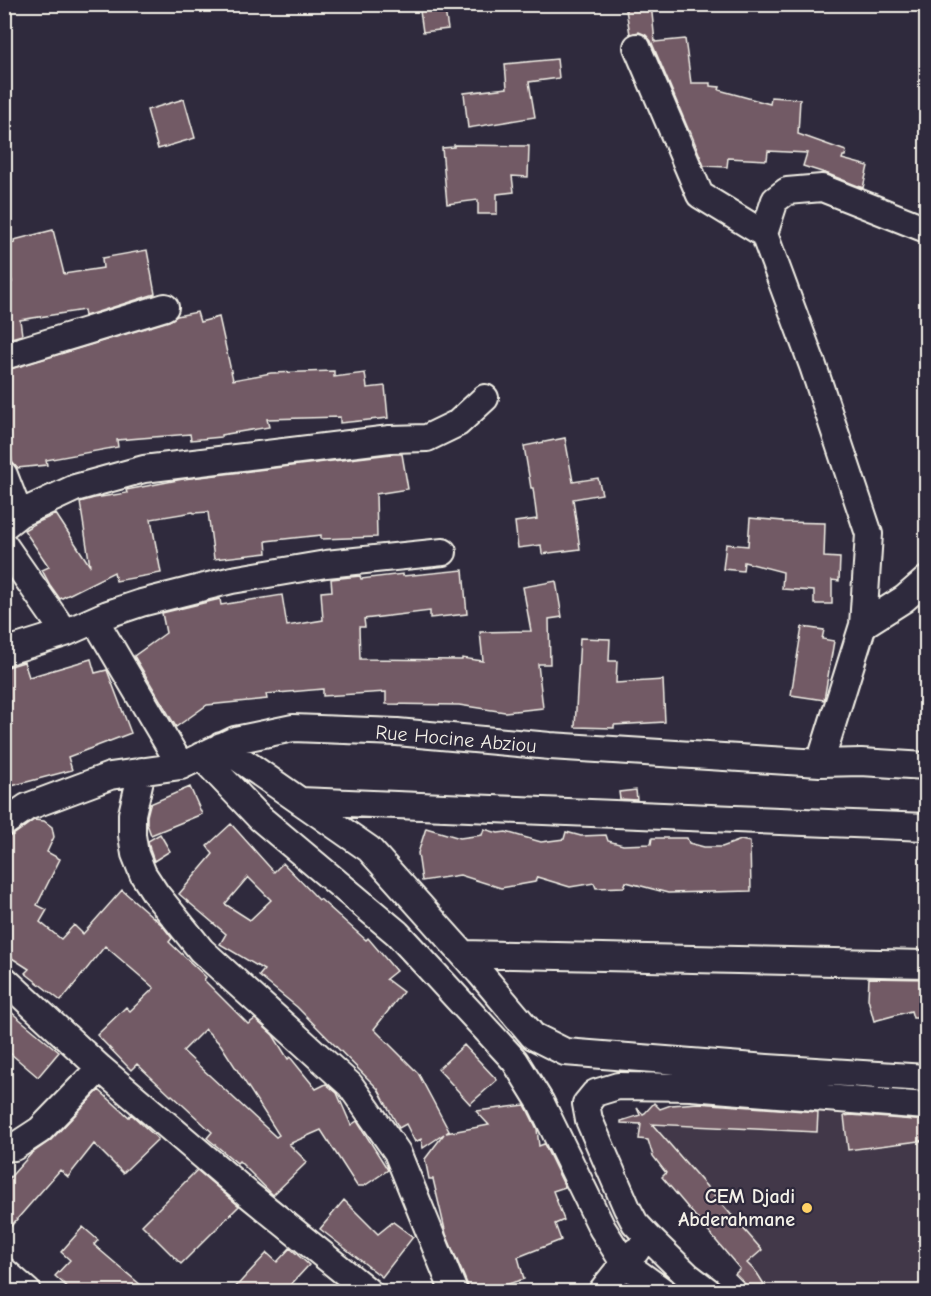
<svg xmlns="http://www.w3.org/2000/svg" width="931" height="1296" viewBox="0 0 931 1296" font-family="'Comic Neue',sans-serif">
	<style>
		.built { fill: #433849 }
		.building { fill: #725a65; stroke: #f4f1e8; stroke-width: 1.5; fill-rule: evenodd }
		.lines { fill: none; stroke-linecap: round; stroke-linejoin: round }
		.minor-casing { stroke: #f4f1e8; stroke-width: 30 }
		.minor { stroke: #2f2a3d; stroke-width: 26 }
		.poi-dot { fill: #ffd166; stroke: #2f2a3d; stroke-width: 2 }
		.labels { text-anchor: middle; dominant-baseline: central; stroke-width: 4.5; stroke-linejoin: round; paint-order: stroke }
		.street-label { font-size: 20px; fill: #f4f1e8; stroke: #2f2a3d }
		.poi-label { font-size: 20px; font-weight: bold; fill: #f4f1e8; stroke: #2f2a3d; text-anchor: end }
	</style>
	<rect width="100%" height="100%" fill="#2f2a3d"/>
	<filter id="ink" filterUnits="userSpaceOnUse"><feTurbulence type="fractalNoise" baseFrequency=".0167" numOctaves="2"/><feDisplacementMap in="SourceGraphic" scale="12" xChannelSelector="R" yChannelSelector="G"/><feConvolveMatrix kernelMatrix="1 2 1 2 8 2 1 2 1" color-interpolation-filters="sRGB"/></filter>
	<g filter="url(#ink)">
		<path class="built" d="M698,1096L926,1110V1291H758L662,1177L666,1173L653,1156L648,1140L639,1139L641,1123L646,1111L654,1103L660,1109L672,1105L698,1104Z"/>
		<path class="building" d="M419,4H444L448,29L423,32Z
			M625,4H651L655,42L685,39L691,83H710V86L720,87L719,90L770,104L771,97L800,99L798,134L846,151L845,156H843L842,159L868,166L863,188L828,174L803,166L807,153L768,151L767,160L728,158L727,167L704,166L690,131H689L651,41L646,35L639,32L630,34Z
			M557,59L559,78L529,82L535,117L468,128L464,93L507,88L505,64Z
			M184,99L195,138L158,149L147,110Z
			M454,145L529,146L528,177L512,176L514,192L497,194V214H478V200L447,204L442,148L454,147Z
			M53,230L64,274L103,268L102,258L147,250L155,294L85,316L84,310L20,320L22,335L4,340V283L12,282L4,245L15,243L14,240Z
			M197,312L200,322L219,317L233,380L271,373L334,371V377L365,373L367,388L385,386L388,418L340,423V417L267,419L269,427L221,435V437L191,440L190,434L117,440L118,447L46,460L47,465L17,468L12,462L7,421L4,422V371L169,321L177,316Z
			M565,438L573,482L598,478L602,494L573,499L580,549L542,554L541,545L518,548L515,522L537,519L533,488H531L524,446Z
			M391,454H402L408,489L376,494L377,537L321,539V535L266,541L267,553L214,559L208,512L194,513L193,512L151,519L161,573L116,581L114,572L60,599L50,585L42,570L49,567L24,530L36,523L56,514L90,566L80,502L94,498L127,493L126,490L183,479Z
			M750,518L783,521V522L825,523L824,557L840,558L839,581L832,580V604H814V591L782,589L783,572L744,562L743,571L723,569L726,544L748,546Z
			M463,570L467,614L430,618V611L364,619L365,627H359L360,659L462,660V658L483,661L480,632L531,631L523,587L556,581L562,617L549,619L550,664H538L543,708L505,712L459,705L386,704V692L323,696V689L266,694L267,699L207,705L176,727L134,656L166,633L162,613L220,599L221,605L282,595L287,626L323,620L321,592L332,591L331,579L360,576L361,579L403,574V576Z
			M802,627L824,630L822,639L834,641L824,700L791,695Z
			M580,638L610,639L609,661H617L616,683L663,680L665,722L614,725V728L575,727Z
			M91,659L95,673L107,670L131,733L68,757L72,770L4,788V668L24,662L29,677Z
			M190,787L202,814L151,835L147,824V816L150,804Z
			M636,790L637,800L620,799L619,792Z
			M34,820L44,821L52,827L54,837L47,852L60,859L37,905L47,910L40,922L61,939L74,925L83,934L122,890L162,925L172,938L169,942L206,977L204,980L248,1024L255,1019L273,1035L288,1059L290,1057L316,1089L326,1084L337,1093L351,1125L357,1121L388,1170L364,1186H357L321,1130L289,1144L307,1162L273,1195L239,1161L237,1163L207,1138L212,1132L172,1095L171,1096L137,1064L131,1070L97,1035L126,1007L130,1011L154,988L105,946L61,1001L25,973L29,969L4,953V838L13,835ZM205,1029L221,1045L279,1135L276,1137L183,1051Z
			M231,824L274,872L283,863L319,900L320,899L366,940L368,938L396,971L386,979L403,992L374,1029L418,1073L449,1131L446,1133L489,1125L476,1111L525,1105L537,1129L539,1146L544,1144L565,1187L553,1191L564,1220L555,1224L561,1240L518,1257L524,1279L483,1292H469L468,1286L446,1234L433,1179H429L425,1159L444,1134L423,1148L421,1139L415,1142L406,1124L399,1128L378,1089L297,1007L259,976L264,970L220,944L226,934L179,894L213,854L207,846ZM248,877L271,900L250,920L225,904Z
			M426,828L460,838L482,835L484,829L498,833L506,832L541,842L564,839L566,832L581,836L606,835L608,841L623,845L651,844L652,838H687L689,843L704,847H722L741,840L750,842L751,891L668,893L626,882L624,887L596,888L594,883L570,887L537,877L535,882L501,888L460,875L422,881L418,853Z
			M160,834L170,851L154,861L150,850L148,841Z
			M869,978L927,979V1018H913L911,1011L874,1021L868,999Z
			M11,1012L59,1052L38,1077L4,1048V1020Z
			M464,1045L497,1080L470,1104L438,1069Z
			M99,1090L129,1117L131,1114L158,1139L123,1173L94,1144L68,1177L60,1170L4,1234V1184L31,1154L51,1140Z
			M654,1103L660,1109L671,1105L698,1103L818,1112L817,1132L652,1124L762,1250L747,1263L757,1273L769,1292H753L735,1274L740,1269L662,1177L666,1173L653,1156L648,1140L639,1139L641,1124L621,1123V1121L640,1115L637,1108L643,1114L645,1113Z
			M851,1115L927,1121V1140L848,1150L844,1116Z
			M197,1170L239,1206L181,1264L142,1225Z
			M344,1200L378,1234L393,1222L413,1237L382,1277L320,1229Z
			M83,1227L98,1240L94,1245L149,1292H73L55,1276L70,1260L61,1252Z
			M290,1248L309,1265L284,1292H231L267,1253L277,1262Z"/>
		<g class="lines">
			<defs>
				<path id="minor" d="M637,47L700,195L764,234L813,366L869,534L863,625L820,763
					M764,234L775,200L787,191L822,188L926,229
					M4,356L165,307
					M4,475L19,514
					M4,526L19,514L75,488L144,469L390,439L427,438L458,423L485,398
					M4,545L65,633
					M95,620L181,766
					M863,625L904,599L926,580
					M4,652L65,633L108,614L141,603L232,580L326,564L443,552
					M221,746L369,849L480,973L533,1036L565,1052L767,1068L926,1078
					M201,756L260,818L397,933L515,1061L541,1103L602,1228L624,1263L664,1292
					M142,771L132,814V835L135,854L143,874L156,894L201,950L350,1085L397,1152L454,1292
					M300,801L926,827
					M4,823L27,807L110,776L181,766L235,740L293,728L397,732L550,746L820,763L861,762L926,766
					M463,954L926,964
					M4,979L100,1068L248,1194L369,1292
					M4,1148L14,1147L40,1130L100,1068
					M4,1271L28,1292
					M601,1292L624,1263L636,1251
					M709,1292L688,1276L649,1238L635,1223L627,1208L589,1120L586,1104L595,1093L618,1086L691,1087L926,1106"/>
			</defs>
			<use href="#minor" class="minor-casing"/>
			<use href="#minor" class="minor"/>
		</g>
	</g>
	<circle class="poi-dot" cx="807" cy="1208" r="6"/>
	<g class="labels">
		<g class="street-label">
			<text transform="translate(456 739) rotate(5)">Rue Hocine Abziou</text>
		</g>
		<g class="poi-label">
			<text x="795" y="1196">CEM Djadi<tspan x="795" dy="23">Abderahmane</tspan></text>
		</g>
	</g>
	<rect width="931" height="1296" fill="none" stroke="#2f2a3d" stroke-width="24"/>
	<rect x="12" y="12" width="907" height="1272" fill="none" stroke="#f4f1e8" stroke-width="2" filter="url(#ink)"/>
</svg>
